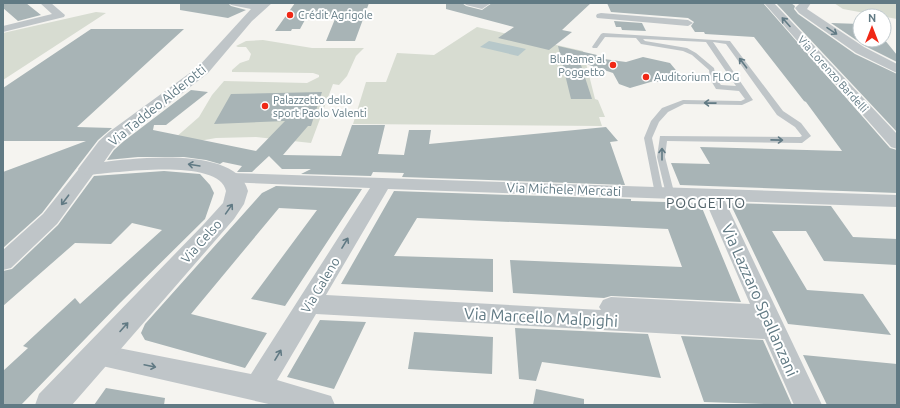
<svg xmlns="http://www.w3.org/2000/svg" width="900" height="408" viewBox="0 0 900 408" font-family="Ubuntu,sans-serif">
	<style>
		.green { fill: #d7dcd1 }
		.water { fill: #b7c8ca }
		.building { fill: #a8b4b6 }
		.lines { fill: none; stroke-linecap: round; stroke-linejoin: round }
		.service { fill: #bfc5c8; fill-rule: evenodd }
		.minor { fill: #bfc5c8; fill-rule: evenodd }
		.tertiary { fill: #bfc5c8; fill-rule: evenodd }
		.oneway { stroke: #617a84 }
		.poi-dot { fill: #f02816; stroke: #fff; stroke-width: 1.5 }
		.labels { text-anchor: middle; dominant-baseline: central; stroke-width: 4; stroke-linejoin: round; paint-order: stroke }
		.far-poi-label { font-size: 11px; fill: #617a84; stroke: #fff; text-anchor: start }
		.far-street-label { font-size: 11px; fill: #617a84; stroke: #fff }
		.street-label { font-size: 13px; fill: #617a84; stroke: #fff }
		.neighbourhood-label { font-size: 14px; letter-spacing: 1px; fill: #506168; stroke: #fff }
		.near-street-label { font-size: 16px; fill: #617a84; stroke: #fff }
	</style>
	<rect width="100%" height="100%" fill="#f5f4f0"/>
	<path class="green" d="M834,3H897V19L843,9Z
		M96,12L106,13L3,80V33Z
		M477,27L583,51L595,99L598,100L605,117H599L602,126L353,124L366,82H386L397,53L434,55Z
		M263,40L312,48H364L356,56L347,76L339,85L333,84L311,143L256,137L216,138L199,141L175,138L199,117L212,95L224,81L307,83L319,77V75L313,73L232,72V70L240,63L249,60L251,54L246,47H238L236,46L246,41Z"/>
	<path class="water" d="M489,41L526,49L518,56L480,47Z"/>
	<path class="building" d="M3,3H26L41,15L18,21L3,8Z
		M180,3H228L231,6L246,10L228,18L180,10Z
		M295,3H369L355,41H326L335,19L306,18L300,29H292L291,31H275Z
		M446,3H462L466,6L482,10L492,3H591L562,30L572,32L549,50L498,38L514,27L446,9Z
		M607,3H763L890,148L897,150V193L680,185L671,163L710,164L700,147L842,151L806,102L804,101L754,37L705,34L704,32H695L691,26L694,22L688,18L611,12Z
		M776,3H791L795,6L794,9L798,14L855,54L897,74V132Z
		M614,21L642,23L646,31L622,30L621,27H616Z
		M831,23L860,24V40L884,39L897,55V62L865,46Z
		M91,29H184L77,127L112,128L98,140L42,213L3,248V172L86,141H3V88Z
		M558,46L597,55L604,59L626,62L643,57L670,63L680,75L660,82L654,81L630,88L619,84L613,73L580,62L592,99H571Z
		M191,90L208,92L166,125H154L153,130L256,151L285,121L214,124L231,94L322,92L311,126H308L283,155L341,156L352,125H385L378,154L404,155L409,130H431L429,144L606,127L618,141L610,142L625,185L402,177L404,173L373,172L371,176L301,174L311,169H282L269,156L252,172H237L242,166L223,162L220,164L206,160L184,157H138L107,160L114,150L124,141Z
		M164,171L200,174L210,185L214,193L205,219L121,302L21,405H3V371L28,348L23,346L75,298L80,304L162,230L132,223L111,244L75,243L3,306V271L12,269L58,225L94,176Z
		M276,186L362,189L285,306L251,299L317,210L279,208L191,314L267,333L245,368L145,340L141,333L145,324L262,193Z
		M394,191L631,199V201L700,203L741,302L611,296L604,298L513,293L510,260L682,267L668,229L605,226L417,218L394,256L493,259V292L341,284Z
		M730,203L831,206L853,237L897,239V265L824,261L806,231H772L807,290L863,294L891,335L788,324Z
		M320,320L366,322L334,389L287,377Z
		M515,328L648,334L661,378L542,362L536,381L519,379Z
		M414,332L493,337L492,374L408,369Z
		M681,336L763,340L792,405L704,402Z
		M803,355L897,364V405H827Z
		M106,388L165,398L164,405H94Z
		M536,389L584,399V405H533Z"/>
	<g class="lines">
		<path class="service" d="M603,33L730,41L783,111L801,123L811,136L802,143L667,141L665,157L674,192L672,194H666L657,157L660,136L800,137L802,136L795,127L777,115L726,44L713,42L753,100L742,105L684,104L668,112L659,122L652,138L663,192L661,194H655L644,138L651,121L662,108L683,100L741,101L745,99L739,91L716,89L710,79L709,70L692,55L683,51L641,44L636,38L605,37L597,48H593L592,47L601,34ZM643,39L706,42L736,86L721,85L716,79L714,68L696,53L687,48L645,41Z"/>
		<path class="minor" d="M40,3H51L65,15L64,17L3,32V26L52,14Z
			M464,3H491L482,9L466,5Z
			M764,3H774L897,134V149L891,147Z
			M800,3H811L807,9L864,47L897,64V73L856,53L799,13L795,8Z
			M601,13L688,20L693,23L688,26L597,18L596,16L597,14Z
			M88,164L94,165L97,169L57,224L11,268L3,270V250L43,214L82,165Z
			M230,173L897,195V207L725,201L822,405H794L765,339L316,314L277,380L331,396L335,405H273L89,363L85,355L89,347L98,344L251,374L370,188L224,182L221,178L224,174ZM388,189L705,200L750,304L611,297L603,300L599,307L601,310L326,295Z"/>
		<path class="tertiary" d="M229,3H272L252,21L208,73L123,140L113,149L104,162C136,158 237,146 248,191L244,204L234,219L72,405H35L39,394L203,225L223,203L226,191C220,157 113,173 88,175L81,173L78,169L99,141L109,132L198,67L251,9L231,5Z"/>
	</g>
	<defs><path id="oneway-shaft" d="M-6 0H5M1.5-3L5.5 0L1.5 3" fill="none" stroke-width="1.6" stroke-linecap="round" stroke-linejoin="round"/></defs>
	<g class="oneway">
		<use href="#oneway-shaft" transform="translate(786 22) rotate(-132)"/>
		<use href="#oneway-shaft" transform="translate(832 31) rotate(34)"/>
		<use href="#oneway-shaft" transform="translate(743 63) rotate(-127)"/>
		<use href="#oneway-shaft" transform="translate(710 103) rotate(-179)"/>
		<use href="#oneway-shaft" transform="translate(777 140) rotate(1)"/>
		<use href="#oneway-shaft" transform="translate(662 154) rotate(-90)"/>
		<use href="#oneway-shaft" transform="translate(194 165) rotate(-171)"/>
		<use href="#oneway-shaft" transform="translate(65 200) rotate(127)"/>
		<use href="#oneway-shaft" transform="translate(229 209) rotate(-55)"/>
		<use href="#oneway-shaft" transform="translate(345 243) rotate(-59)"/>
		<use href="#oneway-shaft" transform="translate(124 327) rotate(-48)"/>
		<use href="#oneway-shaft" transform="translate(278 355) rotate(-59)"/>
		<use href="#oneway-shaft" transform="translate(150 366) rotate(12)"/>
	</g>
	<g class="poi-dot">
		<circle cx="290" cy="15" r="4"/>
		<circle cx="613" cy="65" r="4"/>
		<circle cx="646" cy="77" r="4"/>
		<circle cx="265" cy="106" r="4"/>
	</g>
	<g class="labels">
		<g class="far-poi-label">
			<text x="298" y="15">Crédit Agrigole</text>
			<text x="605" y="59" text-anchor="end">BluRame al<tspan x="605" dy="13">Poggetto</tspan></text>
			<text x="654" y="77">Auditorium FLOG</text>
			<text x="273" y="100">Palazzetto dello<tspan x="273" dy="13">sport Paolo Valenti</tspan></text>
		</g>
		<g class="far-street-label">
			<text transform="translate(833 74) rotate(48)">Via Lorenzo Bardelli</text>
		</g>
		<g class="street-label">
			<text transform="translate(157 105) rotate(-39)">Via Taddeo Alderotti</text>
			<text transform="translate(564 189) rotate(2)">Via Michele Mercati</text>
			<text transform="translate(201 241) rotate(-48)">Via Celso</text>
			<text transform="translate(320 285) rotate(-59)">Via Galeno</text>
		</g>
		<g class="neighbourhood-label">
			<text x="706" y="203">POGGETTO</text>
		</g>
		<g class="near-street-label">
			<text transform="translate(760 300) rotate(66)">Via Lazzaro Spallanzani</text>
			<text transform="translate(541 317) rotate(3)">Via Marcello Malpighi</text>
		</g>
	</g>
	<rect width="900" height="408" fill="none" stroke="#617a84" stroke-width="8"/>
	<g transform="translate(872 28)"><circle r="19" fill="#ffffff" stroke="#c0cace"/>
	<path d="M0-3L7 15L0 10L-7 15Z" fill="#f02816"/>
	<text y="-6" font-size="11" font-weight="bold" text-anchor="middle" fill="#617a84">N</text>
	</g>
</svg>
